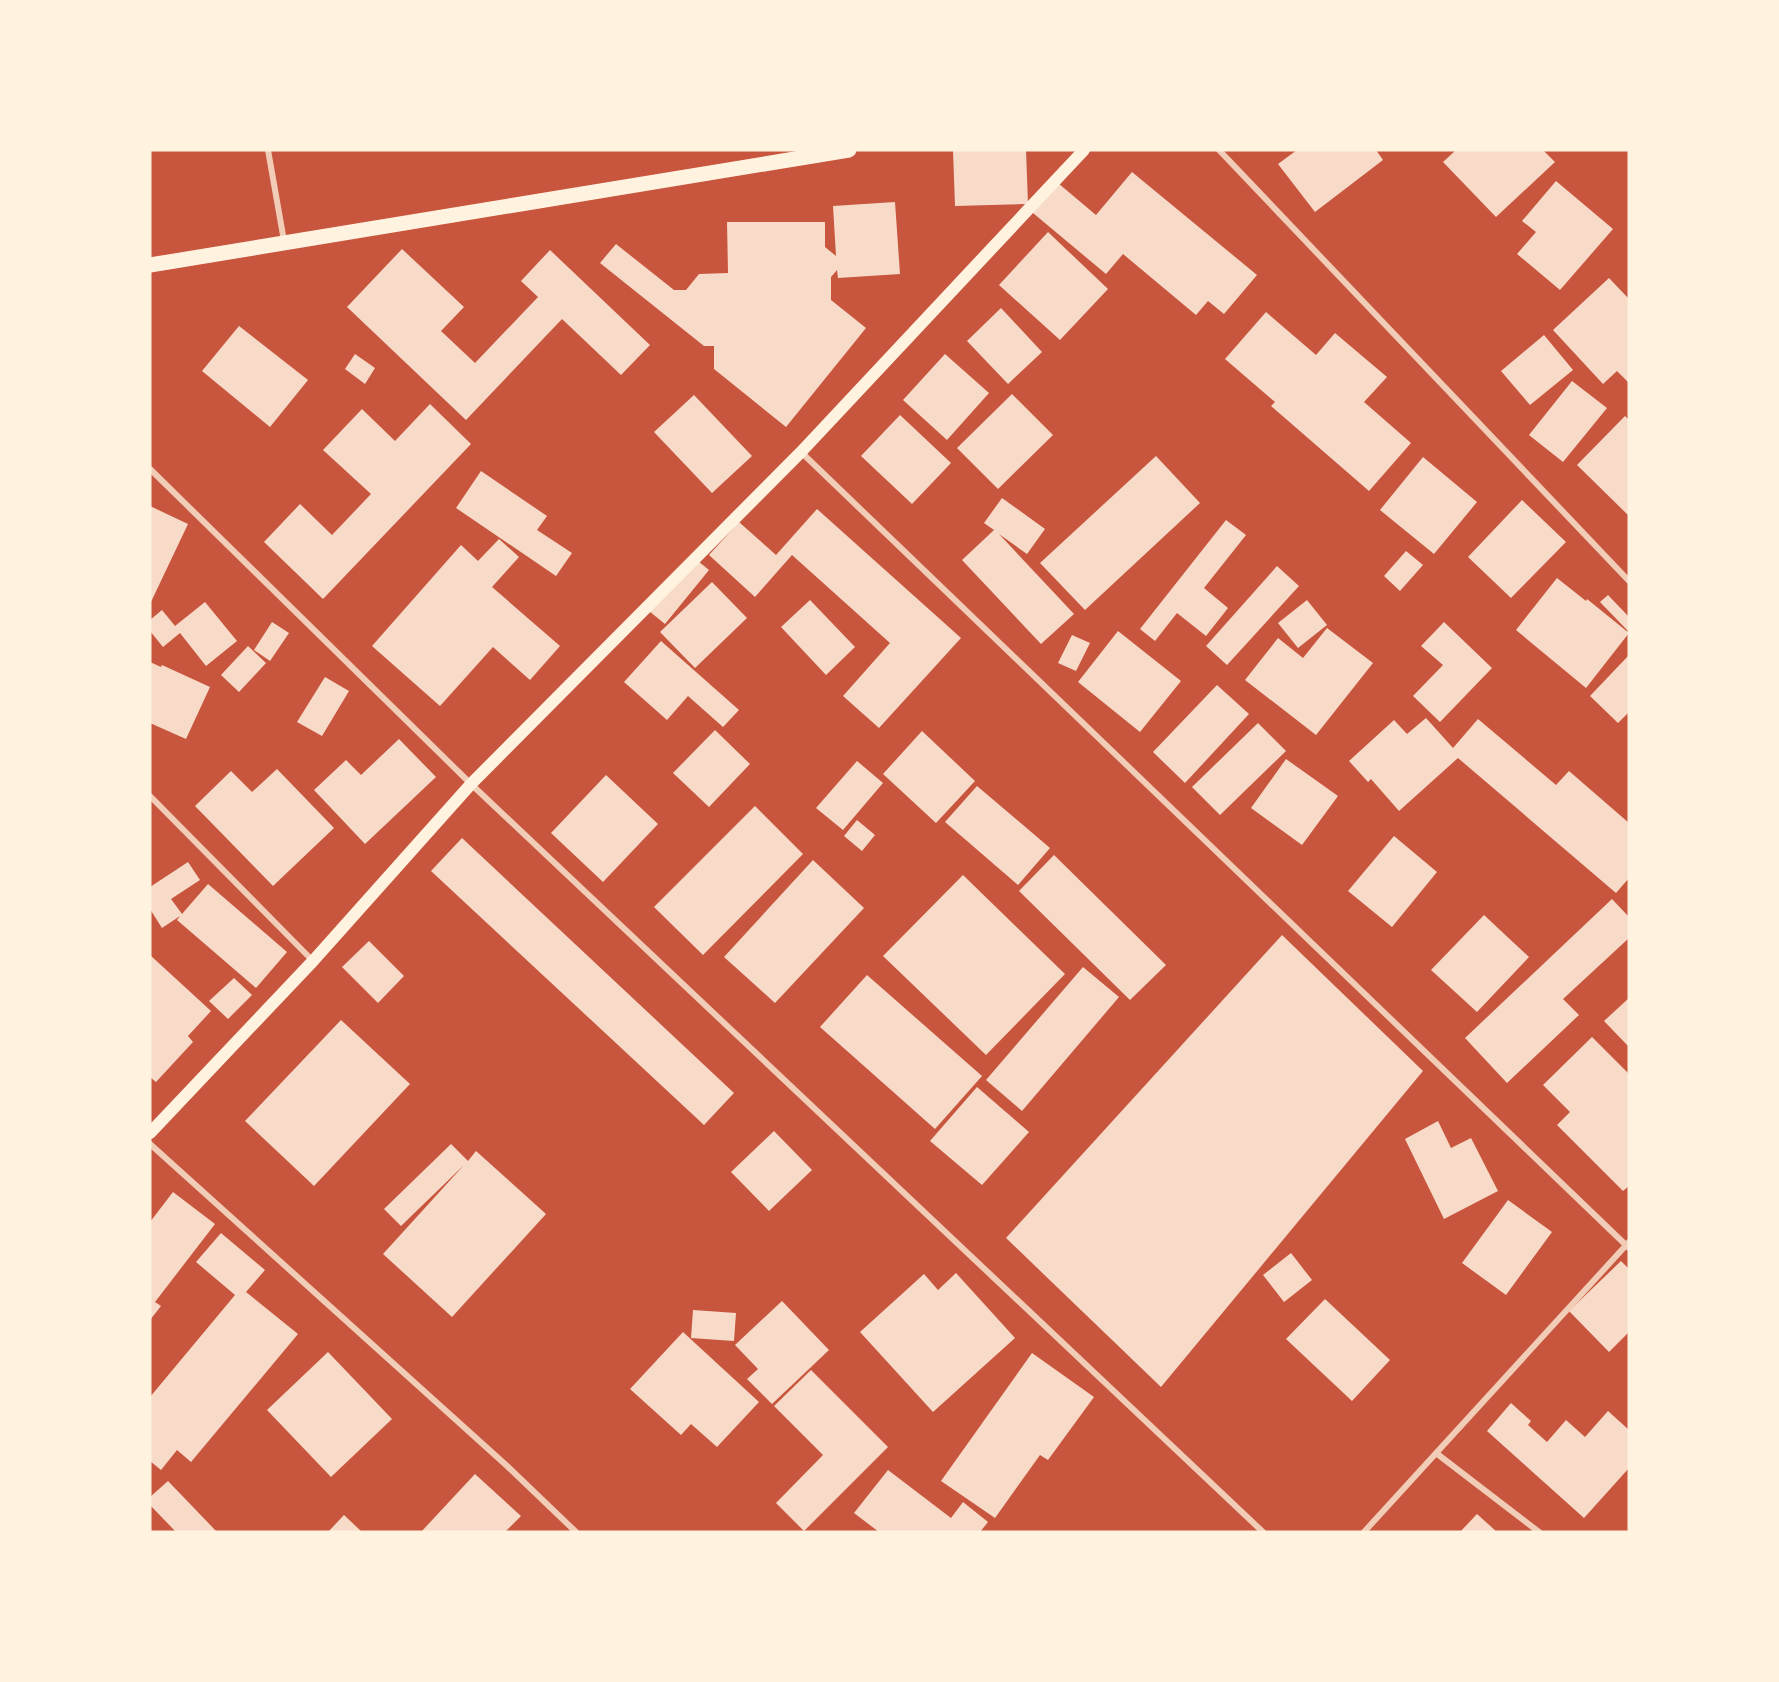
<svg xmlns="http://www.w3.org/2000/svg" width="1779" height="1682" viewBox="0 0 1779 1682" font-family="Helvetica,sans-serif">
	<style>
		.building { fill: #f7dbc8 }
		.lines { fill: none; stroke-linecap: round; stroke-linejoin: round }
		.minor { stroke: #f1ccb7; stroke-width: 6 }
		.secondary { stroke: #fff3e0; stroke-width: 12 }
		.primary { stroke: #fff3e0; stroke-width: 15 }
	</style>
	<rect width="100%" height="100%" fill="#c8553d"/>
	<path class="building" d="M953,150H1026L1028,204L955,206Z
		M1297,150H1376L1383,160L1315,212L1278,164Z
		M1456,150H1543L1555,162L1496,217L1443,162Z
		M1132,172L1257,275L1224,314L1208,301L1196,315L1123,254L1106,274L1027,208L1052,178L1096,215Z
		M1556,181L1613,229L1560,290L1517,254L1536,232L1522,221Z
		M895,202L900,274L838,278L837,270L831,277V300L866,328L786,427L714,369V346H704L600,263L616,244L674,290H686L699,274L728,273L727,222H825V247L836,256L833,206Z
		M1048,232L1108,289L1060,340L999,285Z
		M402,249L464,307L441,331L475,363L538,297L521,281L550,250L650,345L621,375L562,319L466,420L347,307Z
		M1609,278L1629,299V383L1617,371L1603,384L1553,330Z
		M1001,308L1042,352L1008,384L967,341Z
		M1266,312L1316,355L1335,333L1387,377L1364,402L1411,443L1369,491L1271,406L1275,402L1225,359Z
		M239,326L308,380L270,427L202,371Z
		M1544,335L1573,370L1530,405L1501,371Z
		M355,354L375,368L365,384L345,369Z
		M945,354L989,393L947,440L903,400Z
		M1572,381L1607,408L1563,462L1529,435Z
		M1012,394L1053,435L998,489L957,448Z
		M694,395L752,456L712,493L654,432Z
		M430,404L471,444L323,599L264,542L300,504L332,535L371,494L323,450L362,409L395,441Z
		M900,415L951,463L912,504L861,456Z
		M1625,416L1629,420V516L1577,465Z
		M1156,456L1200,503L1085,610L1040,563Z
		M1423,457L1477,502L1434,554L1380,510Z
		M481,471L547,516L537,530L572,553L556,576L456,508Z
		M1002,498L1045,529L1027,554L999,534L1074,614L1041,644L962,560L994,530L984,523Z
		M1522,500L1566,542L1511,598L1468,557Z
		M150,506L188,524L150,604Z
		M817,509L961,638L879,728L843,696L890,643L792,555L755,597L709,555L739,522L776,555Z
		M1226,520L1246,535L1204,588L1228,608L1206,636L1177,613L1155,641L1140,629Z
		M499,539L519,557L492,587L560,646L530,680L493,647L440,706L372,646L461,545L478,561Z
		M1406,551L1423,565L1400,591L1384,576Z
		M693,557L709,570L665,624L649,611Z
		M1277,566L1299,586L1227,665L1206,646Z
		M1557,578L1586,601L1587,599L1629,633L1586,688L1516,630Z
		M712,582L747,618L695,668L660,632Z
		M1608,595L1629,617L1628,631L1600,602Z
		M810,600L855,647L826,675L781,627Z
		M1307,600L1327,625L1298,648L1278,623Z
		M205,602L237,641L206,666L180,633L163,647L150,631V620L162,610L175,626Z
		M272,622L289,633L270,661L254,650Z
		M1444,622L1492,668L1440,722L1413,696L1443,665L1421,646Z
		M1327,628L1373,663L1316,735L1245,680L1278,638L1303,658Z
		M1118,631L1181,681L1140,732L1078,682Z
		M1072,635L1090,643L1076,671L1058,663Z
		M661,641L739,710L723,727L688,696L667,720L624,682Z
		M248,646L266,663L239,692L221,675Z
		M1629,655V712L1618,723L1590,696Z
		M150,662L161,667L162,665L210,687L186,739L150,723Z
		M325,677L349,691L322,736L297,722Z
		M1217,685L1249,714L1185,783L1153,752Z
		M1426,718L1453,748L1478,719L1556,785L1569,771L1629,823V878L1616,893L1458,758L1399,811L1371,779L1368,782L1349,761L1394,720L1407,734Z
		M1258,723L1286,751L1220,815L1192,787Z
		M715,730L750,764L709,807L673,773Z
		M922,731L975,781L936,823L883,774Z
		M399,739L436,777L365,844L314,790L346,760L361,775Z
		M1286,759L1338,796L1302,845L1251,808Z
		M857,761L883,783L843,830L816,808Z
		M277,769L334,828L273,886L195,806L231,771L252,792Z
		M606,775L658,824L603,882L551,833Z
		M977,786L1050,848L1018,885L945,822Z
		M755,806L803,854L703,955L654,907Z
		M857,820L875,835L862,851L844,836Z
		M1394,836L1437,872L1392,927L1348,891Z
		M462,838L734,1093L704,1125L431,871Z
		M1054,855L1166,965L1130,1000L1019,891Z
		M813,860L864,908L775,1003L724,957Z
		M188,862L200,880L171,899L182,914L208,884L287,952L256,988L177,920L180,916L162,928L150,909V887Z
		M963,875L1065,974L986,1055L883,956Z
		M1612,899L1629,917V938L1563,999L1579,1015L1507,1083L1465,1038Z
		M1484,915L1529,957L1477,1012L1431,970Z
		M1282,935L1423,1071L1161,1387L1006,1238Z
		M369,941L404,976L378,1003L342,967Z
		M150,955L211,1011L188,1036L193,1042L156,1082L150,1077Z
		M1083,967L1119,997L1022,1111L986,1080Z
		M867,975L982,1076L935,1129L820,1027Z
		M234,978L252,995L228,1019L209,1001Z
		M1629,998V1047L1604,1021Z
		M341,1020L410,1084L314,1186L245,1121Z
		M1592,1037L1629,1074V1186L1623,1191L1557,1125L1570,1112L1543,1085Z
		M977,1087L1029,1132L982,1185L930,1141Z
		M1438,1121L1451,1148L1471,1138L1498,1191L1444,1219L1405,1139Z
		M774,1131L812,1170L769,1211L731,1172Z
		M451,1144L468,1161L476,1151L546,1214L452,1317L383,1254L464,1165L401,1226L384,1209Z
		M173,1192L215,1224L155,1302L161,1306L150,1320V1222Z
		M1508,1200L1552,1232L1506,1295L1462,1263Z
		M221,1233L265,1270L246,1292L298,1334L191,1462L177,1450L161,1470L150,1461V1397L235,1295L196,1262Z
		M1291,1253L1312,1280L1284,1302L1263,1275Z
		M1621,1261L1629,1269V1332L1609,1352L1569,1311Z
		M956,1273L1015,1338L933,1412L860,1332L924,1274L938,1290Z
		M1325,1299L1390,1360L1352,1401L1286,1339Z
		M782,1301L829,1350L772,1404L747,1379L758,1369L735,1345Z
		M693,1310L736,1313L734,1341L691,1338Z
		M683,1332L759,1402L717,1447L691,1424L681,1435L630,1389Z
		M328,1352L392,1419L331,1477L267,1410Z
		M1032,1353L1094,1397L1048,1460L1040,1455L995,1518L941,1481Z
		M811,1370L888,1447L804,1531L776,1503L823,1455L774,1406Z
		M1511,1403L1531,1421L1528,1425L1547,1442L1566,1420L1585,1437L1608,1411L1629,1430V1468L1584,1518L1487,1431Z
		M888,1470L951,1518L963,1502L988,1522L980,1532H879L854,1513Z
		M475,1474L521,1516L505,1532H421Z
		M168,1481L217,1532H176L150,1505V1497Z
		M1477,1514L1497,1532H1460Z
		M344,1515L362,1532H328Z"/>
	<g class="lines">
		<path class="minor" d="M268,150L284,241
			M1219,150L1629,581
			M801,452L1629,1248
			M150,469L471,784L1263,1532
			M150,796L313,961
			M150,1144L506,1465L576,1532
			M1436,1453L1539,1532
			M1364,1532L1629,1242"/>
		<path class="secondary" d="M150,1133L313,961L471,784L801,452L1084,150"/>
		<path class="primary" d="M150,265L849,150"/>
	</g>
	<rect width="1779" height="1682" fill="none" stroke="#fff3e0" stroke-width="303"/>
</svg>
